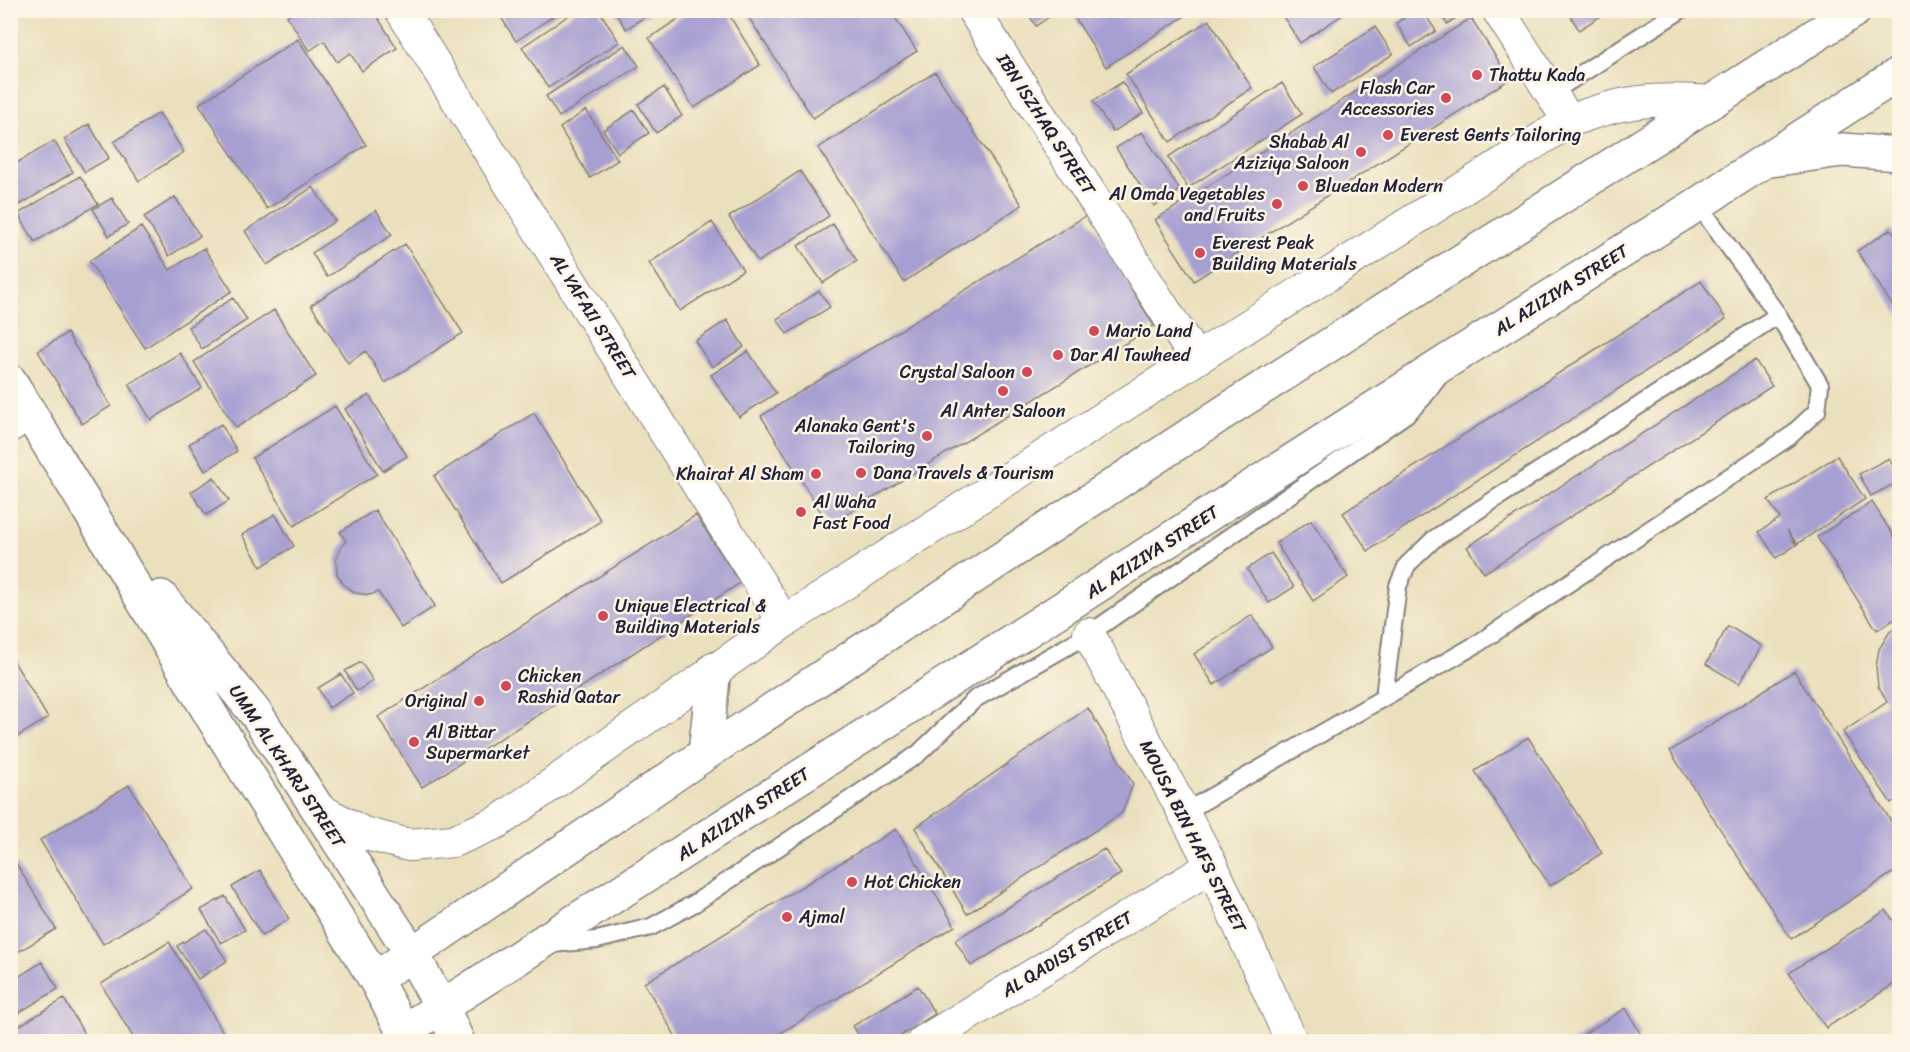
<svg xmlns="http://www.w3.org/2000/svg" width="1910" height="1052" viewBox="0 0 1910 1052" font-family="Sriracha,sans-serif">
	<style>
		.building { fill: #a79fd2 }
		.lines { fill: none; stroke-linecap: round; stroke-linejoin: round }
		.lane-casing { stroke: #86817c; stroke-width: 20 }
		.street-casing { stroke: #86817c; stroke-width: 34 }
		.secondary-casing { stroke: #86817c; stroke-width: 36 }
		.lane { stroke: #fff; stroke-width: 16 }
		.street { stroke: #fff; stroke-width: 32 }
		.secondary { stroke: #fff; stroke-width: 33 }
		.poi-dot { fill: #d1495b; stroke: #fcf5e5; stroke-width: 2 }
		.labels { text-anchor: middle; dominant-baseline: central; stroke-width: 5; stroke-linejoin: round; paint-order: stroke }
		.poi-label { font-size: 18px; fill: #22223b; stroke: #fcf5e5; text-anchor: start }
		.street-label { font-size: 18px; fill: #22223b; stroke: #fcf5e5 }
	</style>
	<rect width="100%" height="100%" fill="#fcf5e5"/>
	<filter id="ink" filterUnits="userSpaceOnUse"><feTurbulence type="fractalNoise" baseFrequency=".0167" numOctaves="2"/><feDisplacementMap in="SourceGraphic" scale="12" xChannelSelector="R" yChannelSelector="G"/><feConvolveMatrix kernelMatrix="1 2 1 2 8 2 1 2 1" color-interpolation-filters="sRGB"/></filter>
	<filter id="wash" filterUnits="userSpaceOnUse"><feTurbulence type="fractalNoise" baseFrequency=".008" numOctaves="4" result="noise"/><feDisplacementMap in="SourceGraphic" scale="24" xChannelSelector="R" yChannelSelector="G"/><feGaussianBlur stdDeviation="1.35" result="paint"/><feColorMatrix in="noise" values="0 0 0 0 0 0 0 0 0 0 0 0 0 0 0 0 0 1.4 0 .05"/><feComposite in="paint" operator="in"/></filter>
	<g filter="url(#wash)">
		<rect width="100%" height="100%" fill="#ebe0bd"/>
		<g id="blocks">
			<path class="building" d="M295,10H373L397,48L362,71L350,53L337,62L324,41L309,51L287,16Z
				M498,10H562L516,41L497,11Z
				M577,10H599L619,42L548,88L522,47Z
				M614,10H655L626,29Z
				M692,10H726L760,65L694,108L649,38Z
				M744,10H890L917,51L813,118Z
				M1026,10H1059L1036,26Z
				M1070,10H1194L1106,67Z
				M1279,10H1350L1300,43Z
				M1416,10H1422L1436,31L1411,47L1396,23Z
				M1438,10H1468L1447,24Z
				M1567,10H1610L1579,30Z
				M1471,18L1510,79L1194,281L1155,220Z
				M1209,20L1252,88L1170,142L1126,74Z
				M1375,27L1393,54L1331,94L1314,67Z
				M298,39L366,145L267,209L199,104Z
				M625,45L639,66L559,117L546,96Z
				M935,72L1022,205L904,282L818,148Z
				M1122,82L1143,113L1113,132L1093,101Z
				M1282,83L1302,114L1188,188L1168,157Z
				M664,87L682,116L656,133L638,104Z
				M586,110L618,160L590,178L560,128Z
				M634,110L649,133L618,153L603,130Z
				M159,113L184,152L139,181L114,142Z
				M89,124L109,158L85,172L64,139Z
				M1142,132L1180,190L1154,206L1116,148Z
				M54,141L73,172L20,205L10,189V167Z
				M800,171L829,216L758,262L729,217Z
				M80,176L98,204L35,242L18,214Z
				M313,187L335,221L267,265L245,231Z
				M175,197L200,236L169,256L144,217Z
				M112,198L128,224L109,236L93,209Z
				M376,210L392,235L327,277L312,253Z
				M1087,215L1154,326L829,525L761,416Z
				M712,222L743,270L680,311L649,263Z
				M833,224L857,261L823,283L798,246Z
				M141,227L170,270L204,248L232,291L145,348L89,261Z
				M1891,229L1900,242V317L1857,251Z
				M405,244L463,333L385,383L366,351L348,363L311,305Z
				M1701,281L1726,319L1368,551L1343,513Z
				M819,291L830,307L787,334L777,319Z
				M233,298L247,320L202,349L188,327Z
				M274,310L316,376L236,428L194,362Z
				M727,320L744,347L712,367L695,341Z
				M67,333L111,406L82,424L38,351Z
				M748,351L776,393L739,417L711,375Z
				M180,353L202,388L151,420L129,384Z
				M1755,360L1772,386L1484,573L1467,547Z
				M369,395L407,456L383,471L345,409Z
				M335,406L377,474L294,526L252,458Z
				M534,413L601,521L501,583L434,476Z
				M221,424L237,451L205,471L189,444Z
				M1837,456L1865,499L1797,544L1787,530L1796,545L1776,558L1759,532L1780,518L1768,500Z
				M1889,458L1900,481L1871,496L1859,474Z
				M214,477L229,501L206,515L191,492Z
				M1872,502L1900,546V616L1877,630L1817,537Z
				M375,510L435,606L401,628L378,592L370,595L356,593L345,586L337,574L336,560L341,547L346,541L340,532Z
				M275,514L294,546L261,567L242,535Z
				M696,515L740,583L551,707L422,787L378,717Z
				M1311,520L1348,577L1313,601L1276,543Z
				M1271,553L1294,587L1269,603L1247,569Z
				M1252,615L1272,647L1214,685L1194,654Z
				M1900,622V797L1891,803L1843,732L1887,702L1878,686L1876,667L1879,649L1889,633Z
				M1728,626L1762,646L1739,684L1706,664Z
				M10,655L48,718L10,741Z
				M361,662L373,681L357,691L345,671Z
				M1794,671L1900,835V868L1791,939L1670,751Z
				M341,674L353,693L329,708L318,688Z
				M1088,708L1133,784L1122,813L967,914L915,828Z
				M1528,737L1602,853L1550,886L1475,771Z
				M129,785L193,889L103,944L40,840Z
				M896,829L955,926L766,1042H679L644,983Z
				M1104,849L1121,874L971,966L955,940Z
				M17,865L56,929L10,957V869Z
				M260,870L289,919L262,936L232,887Z
				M225,896L245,930L221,943L201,910Z
				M1886,910L1900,930V980L1826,1028L1789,973Z
				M206,929L227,961L198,979L177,946Z
				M169,942L229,1042H136L101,984Z
				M42,962L58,989L10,1018V982Z
				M918,986L935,1014L891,1042H863L853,1026Z
				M64,999L89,1042H10V1031Z
				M1626,1008L1641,1035L1630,1042H1571Z"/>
		</g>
	</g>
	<g filter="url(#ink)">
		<use href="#blocks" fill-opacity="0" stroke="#86817c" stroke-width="1.5"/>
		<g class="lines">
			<defs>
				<path id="lane" d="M1551,93L1681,10
					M1384,697L1398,586L1407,565L1434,539L1778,315
					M1183,813L1477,644L1789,437L1817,411L1820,385L1778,315L1698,204
					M552,944L597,940L651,927L695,903L918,754L975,699L1089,634L1408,413L1423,398L1438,378"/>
				<path id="street" d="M401,10L784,622
					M973,10L1196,359
					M1498,10L1569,121
					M10,426L30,412
					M1089,634L1212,866L1292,1042
					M317,808L363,833L409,845L453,841L498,822L784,622L1569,121C1622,101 1654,97 1711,102
					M923,1042L1212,866"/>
				<path id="secondary" d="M1771,160L1842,150L1900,154
					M10,381L89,510L211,715L375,979L409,1042
					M161,597L257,715L412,954L446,1015L458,1042
					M705,754L714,669
					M375,979L705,754L1229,409L1855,10
					M404,1031L1446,362L1698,204L1900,73"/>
			</defs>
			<use href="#lane" class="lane-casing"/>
			<use href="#street" class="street-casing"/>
			<use href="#secondary" class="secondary-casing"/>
			<use href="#lane" class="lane"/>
			<use href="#street" class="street"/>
			<use href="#secondary" class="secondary"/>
		</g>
	</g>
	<g class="poi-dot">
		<circle cx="1477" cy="75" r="6"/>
		<circle cx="1446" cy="98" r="6"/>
		<circle cx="1388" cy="135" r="6"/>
		<circle cx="1361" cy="152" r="6"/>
		<circle cx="1303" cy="186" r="6"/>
		<circle cx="1277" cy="204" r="6"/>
		<circle cx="1200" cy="253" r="6"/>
		<circle cx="1094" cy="331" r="6"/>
		<circle cx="1058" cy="355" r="6"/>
		<circle cx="1027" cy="372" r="6"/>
		<circle cx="1003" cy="391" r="6"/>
		<circle cx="927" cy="436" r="6"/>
		<circle cx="861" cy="473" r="6"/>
		<circle cx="816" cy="474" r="6"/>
		<circle cx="801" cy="512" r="6"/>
		<circle cx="603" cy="616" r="6"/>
		<circle cx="506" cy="686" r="6"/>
		<circle cx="479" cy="701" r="6"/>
		<circle cx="414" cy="742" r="6"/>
		<circle cx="852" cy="882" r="6"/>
		<circle cx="787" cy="917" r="6"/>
	</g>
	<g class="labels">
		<g class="poi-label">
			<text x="1489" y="75">Thattu Kada</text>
			<text x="1434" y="88" text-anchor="end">Flash Car<tspan x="1434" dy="21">Accessories</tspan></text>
			<text x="1400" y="135">Everest Gents Tailoring</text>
			<text x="1349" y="142" text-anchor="end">Shabab Al<tspan x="1349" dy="21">Aziziya Saloon</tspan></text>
			<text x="1315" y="186">Bluedan Modern</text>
			<text x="1265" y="194" text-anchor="end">Al Omda Vegetables<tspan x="1265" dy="21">and Fruits</tspan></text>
			<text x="1212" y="243">Everest Peak<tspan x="1212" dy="21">Building Materials</tspan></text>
			<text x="1106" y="331">Mario Land</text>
			<text x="1070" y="355">Dar Al Tawheed</text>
			<text x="1015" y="372" text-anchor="end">Crystal Saloon</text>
			<text x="1003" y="411" text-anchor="middle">Al Anter Saloon</text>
			<text x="915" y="426" text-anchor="end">Alanaka Gent's<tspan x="915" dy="21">Tailoring</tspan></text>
			<text x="873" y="473">Dana Travels &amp; Tourism</text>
			<text x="804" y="474" text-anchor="end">Khairat Al Sham</text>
			<text x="813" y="502">Al Waha<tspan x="813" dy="21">Fast Food</tspan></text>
			<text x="615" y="606">Unique Electrical &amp;<tspan x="615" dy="21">Building Materials</tspan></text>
			<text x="518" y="676">Chicken<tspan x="518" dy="21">Rashid Qatar</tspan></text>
			<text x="467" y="701" text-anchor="end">Original</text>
			<text x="426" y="732">Al Bittar<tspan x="426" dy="21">Supermarket</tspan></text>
			<text x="864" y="882">Hot Chicken</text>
			<text x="799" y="917">Ajmal</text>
		</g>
		<g class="street-label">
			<text transform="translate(1046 124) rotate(57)">IBN ISZHAQ STREET</text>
			<text transform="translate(1561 290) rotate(-32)">AL AZIZIYA STREET</text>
			<text transform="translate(593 316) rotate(58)">AL YAFAII STREET</text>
			<text transform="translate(1152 552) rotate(-33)">AL AZIZIYA STREET</text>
			<text transform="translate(287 766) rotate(56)">UMM AL KHARJ STREET</text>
			<text transform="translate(743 814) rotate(-33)">AL AZIZIYA STREET</text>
			<text transform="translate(1193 836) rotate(63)">MOUSA BIN HAFS STREET</text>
			<text transform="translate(1067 954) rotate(-31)">AL QADISI STREET</text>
		</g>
	</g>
	<rect width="1910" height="1052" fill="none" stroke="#fcf5e5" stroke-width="36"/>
</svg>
